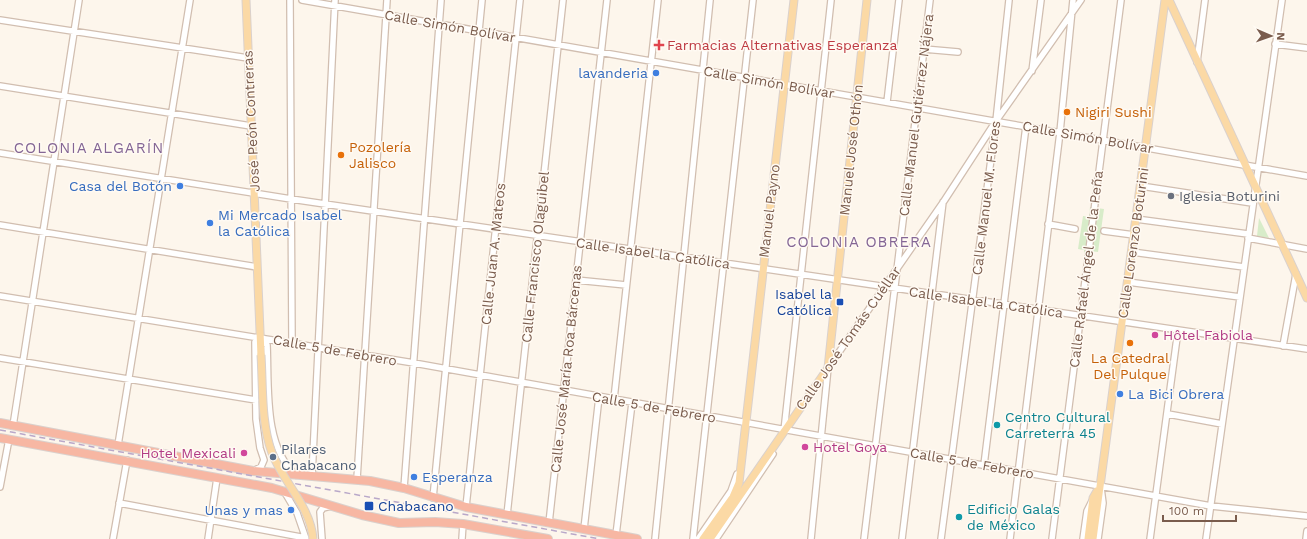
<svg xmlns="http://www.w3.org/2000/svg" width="1307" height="539" viewBox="0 0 1307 539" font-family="'Work Sans',sans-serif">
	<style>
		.green { fill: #d8ecc9 }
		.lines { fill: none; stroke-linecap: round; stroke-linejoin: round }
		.minor-casing { stroke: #d1beb0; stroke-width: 8 }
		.major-casing { stroke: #dad1cd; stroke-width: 9 }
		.highway-casing { stroke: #dad1cd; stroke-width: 10 }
		.minor { stroke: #fff; stroke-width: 5.5 }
		.major { stroke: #fbd9a5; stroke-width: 7 }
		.highway { stroke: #f7b7a3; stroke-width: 8 }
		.rail { stroke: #b9a8c9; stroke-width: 1.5; stroke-dasharray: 6 4; stroke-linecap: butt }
		.major-bridge-casing { stroke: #dad1cd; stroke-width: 9; stroke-linecap: butt }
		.major-bridge { stroke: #fbd9a5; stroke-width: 7 }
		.health-dot { fill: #e0444e; stroke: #fffaf3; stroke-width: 1.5 }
		.shop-dot { fill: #3f7fe0; stroke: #fffaf3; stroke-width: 1.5 }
		.food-dot { fill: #e8710a; stroke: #fffaf3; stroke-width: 1.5 }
		.worship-dot { fill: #6b7280; stroke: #fffaf3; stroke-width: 1.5 }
		.transit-dot { fill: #1a4fb4; stroke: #fffaf3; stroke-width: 1.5 }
		.hotel-dot { fill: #d1479c; stroke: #fffaf3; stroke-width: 1.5 }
		.culture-dot { fill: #0f9aa8; stroke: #fffaf3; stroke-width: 1.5 }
		.service-dot { fill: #5c6f8a; stroke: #fffaf3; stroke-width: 1.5 }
		.labels { text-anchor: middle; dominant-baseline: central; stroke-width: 3; stroke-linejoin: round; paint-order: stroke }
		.street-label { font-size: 14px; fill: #7a5c4d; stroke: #fffaf3 }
		.health-label { font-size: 14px; fill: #be3a42; stroke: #fffaf3; text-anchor: start }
		.shop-label { font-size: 14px; fill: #366cbe; stroke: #fffaf3; text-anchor: end }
		.food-label { font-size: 14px; fill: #c56008; stroke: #fffaf3; text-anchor: start }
		.worship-label { font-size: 14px; fill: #5b616d; stroke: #fffaf3; text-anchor: start }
		.transit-label { font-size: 14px; fill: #164399; stroke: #fffaf3; text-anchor: end }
		.hotel-label { font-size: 14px; fill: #b23c85; stroke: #fffaf3; text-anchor: start }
		.culture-label { font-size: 14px; fill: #0d838f; stroke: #fffaf3; text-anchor: start }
		.service-label { font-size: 14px; fill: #4e5e75; stroke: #fffaf3; text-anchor: start }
		.neighbourhood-label { font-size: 15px; letter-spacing: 1px; fill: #846695; stroke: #fffaf3 }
	</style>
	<rect width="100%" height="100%" fill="#fdf6ec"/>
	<path class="green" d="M1090,207L1104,209L1098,252L1090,251L1089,257L1084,256V250L1078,249L1083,216L1089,217Z
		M1259,218L1269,238L1257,236Z"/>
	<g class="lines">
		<defs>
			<path id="minor" d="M290,0L292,343
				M302,0L1307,176
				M0,20L248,58
				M1275,44L1307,48
				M924,49L958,52
				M1197,62L1205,0
				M1032,71L1041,0
				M0,86L251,126
				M887,102L899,0
				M0,153L291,199L1307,349
				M1141,186L1252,203
				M1136,219L1248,234
				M1048,224L1075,229
				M0,225L257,267
				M1104,231L1134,235
				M1248,238L1307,249
				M1132,252L1244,267
				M576,280L626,285
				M1128,282L1240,297
				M0,296L414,363L1211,506L1307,516
				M260,338L267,345C269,385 263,447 296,475
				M1283,346L1296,274
				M0,358L256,400
				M614,399L658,0
				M1168,414L1222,424
				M13,426L79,0
				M784,431L831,0
				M118,445L190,0
				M984,465L1026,126
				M255,470L261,467L264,460L260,448L256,419L255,342L260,338
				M312,476L335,0
				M357,479L387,0
				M0,487L9,439
				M404,488L441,0
				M284,491L297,513L306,539
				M433,498L482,0
				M119,503L306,538
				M466,507L520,0
				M507,515L563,0
				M549,523L607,0
				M584,529L599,397
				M616,535L632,403
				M113,539L127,460
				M208,539L217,478
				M322,539L320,512L323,508L331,506
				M462,539L463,524
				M655,539L710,0
				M693,539L753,0
				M698,539L731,491L737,474
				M716,539L773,454
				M811,539L828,368L944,201L996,121L1081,0
				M864,539L930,0
				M902,539L943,202
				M941,539L996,121L1009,0
				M1010,539L1060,132L1073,0
				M1052,539L1121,0
				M1083,539L1087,511L1092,501
				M1098,539L1103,503L1101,488
				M1150,539L1178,330
				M1206,539L1282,0
				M1306,539L1307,531"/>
			<path id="major" d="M246,0L261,355
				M1169,0L1307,298
				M703,539L733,497L739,483L794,0
				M710,539L828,368L867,0
				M1088,539L1093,498L1097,491
				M1093,539L1165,0"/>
			<path id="highway" d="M0,423L253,471L370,481L404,488L466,507L637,539
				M0,438L272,488L362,515L399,523L435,522L463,524L548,539"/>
		</defs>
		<use href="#minor" class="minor-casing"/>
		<use href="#major" class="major-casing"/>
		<use href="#highway" class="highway-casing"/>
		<use href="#minor" class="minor"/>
		<use href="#major" class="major"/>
		<use href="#highway" class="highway"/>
		<path class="rail" d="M0,430L600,539"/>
		<defs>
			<path id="major-bridge" d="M261,355C263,388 261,423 272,453C283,482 311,507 313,539"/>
		</defs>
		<use href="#major-bridge" class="major-bridge-casing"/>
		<use href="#major-bridge" class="major-bridge"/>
	</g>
	<path class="health-dot" d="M657 39h4v4h4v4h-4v4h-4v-4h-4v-4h4z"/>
	<g class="shop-dot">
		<circle cx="656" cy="73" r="4"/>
		<circle cx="180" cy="186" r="4"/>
		<circle cx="210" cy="223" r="4"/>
		<circle cx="1120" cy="394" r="4"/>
		<circle cx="414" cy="477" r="4"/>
		<circle cx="291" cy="510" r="4"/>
	</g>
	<g class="food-dot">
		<circle cx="1067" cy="112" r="4"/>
		<circle cx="341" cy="155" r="4"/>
		<circle cx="1130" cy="343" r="4"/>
	</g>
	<circle class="worship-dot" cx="1171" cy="196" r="4"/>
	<g class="transit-dot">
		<rect x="836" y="298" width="8" height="8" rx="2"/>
		<rect x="364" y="501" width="10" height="10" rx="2"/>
	</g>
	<g class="hotel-dot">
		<circle cx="1155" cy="335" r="4"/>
		<circle cx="805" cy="447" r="4"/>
		<circle cx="244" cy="453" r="4"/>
	</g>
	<g class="culture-dot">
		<circle cx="997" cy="425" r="4"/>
		<circle cx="959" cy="517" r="4"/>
	</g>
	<circle class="service-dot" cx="273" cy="457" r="4"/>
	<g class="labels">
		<g class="street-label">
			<text transform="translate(450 26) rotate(10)">Calle Simón Bolívar</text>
			<text transform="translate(769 82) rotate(10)">Calle Simón Bolívar</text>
			<text transform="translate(916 115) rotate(-83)">Calle Manuel Gutiérrez Nájera</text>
			<text transform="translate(251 121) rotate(-93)">José Peón Contreras</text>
			<text transform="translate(1088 137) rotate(10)">Calle Simón Bolívar</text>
			<text transform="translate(851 150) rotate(-84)">Manuel José Othón</text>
			<text transform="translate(986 198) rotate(-83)">Calle Manuel M. Flores</text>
			<text transform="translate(769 211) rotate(-83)">Manuel Payno</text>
			<text transform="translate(1133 243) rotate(-82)">Calle Lorenzo Boturini</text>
			<text transform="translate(653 253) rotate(8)">Calle Isabel la Católica</text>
			<text transform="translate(493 254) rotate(-84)">Calle Juan A. Mateos</text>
			<text transform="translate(535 257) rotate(-84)">Calle Francisco Olaguibel</text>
			<text transform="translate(1086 269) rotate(-83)">Calle Rafaél Ángel de la Peña</text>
			<text transform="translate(986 302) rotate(8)">Calle Isabel la Católica</text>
			<text transform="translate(848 338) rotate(-55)">Calle José Tomás Cuéllar</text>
			<text transform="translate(335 350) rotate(10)">Calle 5 de Febrero</text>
			<text transform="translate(566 369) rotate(-84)">Calle José María Roa Bárcenas</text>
			<text transform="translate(654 407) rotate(10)">Calle 5 de Febrero</text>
			<text transform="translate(972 463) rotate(10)">Calle 5 de Febrero</text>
		</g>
		<g class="health-label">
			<text x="667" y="45">Farmacias Alternativas Esperanza</text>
		</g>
		<g class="shop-label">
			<text x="648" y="73">lavanderia</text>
			<text x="172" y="186">Casa del Botón</text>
			<text x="218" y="215" text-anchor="start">Mi Mercado Isabel<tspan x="218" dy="16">la Católica</tspan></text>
			<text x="1128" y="394" text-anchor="start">La Bici Obrera</text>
			<text x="422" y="477" text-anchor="start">Esperanza</text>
			<text x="283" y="510">Unas y mas</text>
		</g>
		<g class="food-label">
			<text x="1075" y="112">Nigiri Sushi</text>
			<text x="349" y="147">Pozolería<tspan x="349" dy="16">Jalisco</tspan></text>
			<text x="1130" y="358" text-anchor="middle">La Catedral<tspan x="1130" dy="16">Del Pulque</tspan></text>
		</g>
		<g class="worship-label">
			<text x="1179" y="196">Iglesia Boturini</text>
		</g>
		<g class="transit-label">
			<text x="832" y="294">Isabel la<tspan x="832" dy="16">Católica</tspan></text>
			<text x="378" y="506" text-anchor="start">Chabacano</text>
		</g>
		<g class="hotel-label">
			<text x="1163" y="335">Hôtel Fabiola</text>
			<text x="813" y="447">Hotel Goya</text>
			<text x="236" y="453" text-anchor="end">Hotel Mexicali</text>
		</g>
		<g class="culture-label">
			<text x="1005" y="417">Centro Cultural<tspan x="1005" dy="16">Carreterra 45</tspan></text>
			<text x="967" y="509">Edificio Galas<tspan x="967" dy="16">de México</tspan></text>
		</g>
		<g class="service-label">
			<text x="281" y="449">Pilares<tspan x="281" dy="16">Chabacano</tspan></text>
		</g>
		<g class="neighbourhood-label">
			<text x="89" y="148">COLONIA ALGARÍN</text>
			<text x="859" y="242">COLONIA OBRERA</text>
		</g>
	</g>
	<g transform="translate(1271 36) rotate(92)" stroke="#fffaf3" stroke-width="3" paint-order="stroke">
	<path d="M0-3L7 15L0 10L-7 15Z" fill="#7a5c4d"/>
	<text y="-6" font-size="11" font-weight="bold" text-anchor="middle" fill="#7a5c4d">N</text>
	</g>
	<path d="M1163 515v6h73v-6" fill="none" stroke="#7a5c4d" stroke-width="2"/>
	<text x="1169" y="515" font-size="12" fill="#7a5c4d" stroke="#fffaf3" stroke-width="3" paint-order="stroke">100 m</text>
</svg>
